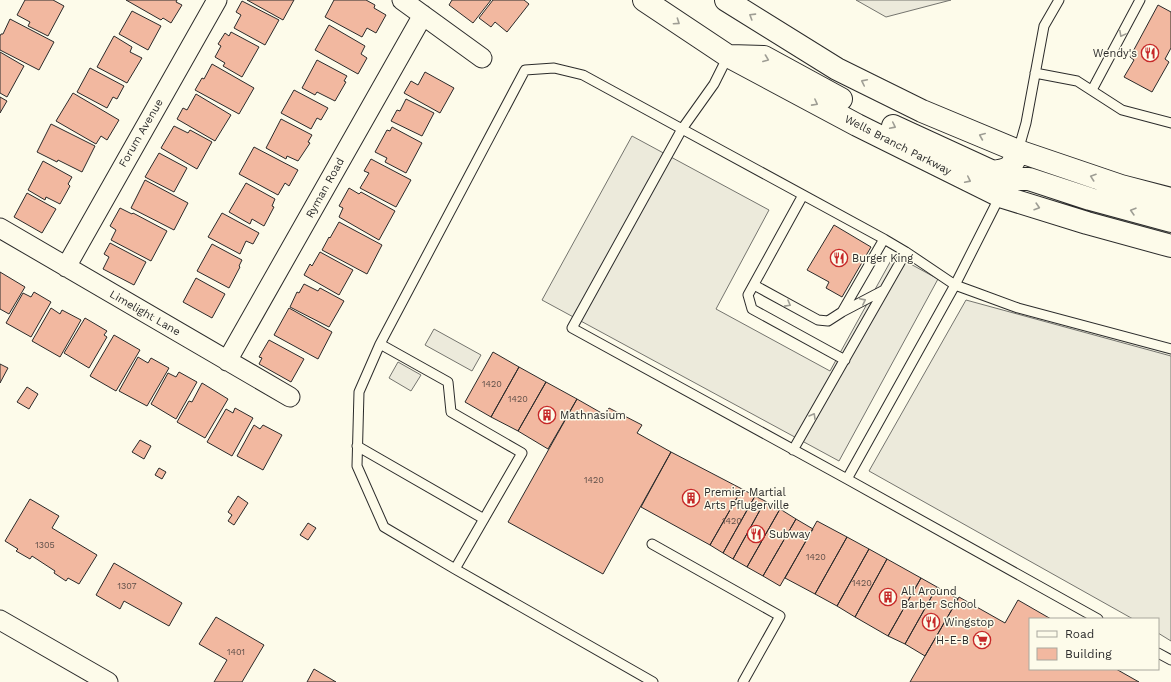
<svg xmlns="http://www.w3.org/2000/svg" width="1171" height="682" viewBox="0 0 1171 682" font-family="'Work Sans',sans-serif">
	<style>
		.parking { fill: #eceadb; stroke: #74746e }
		.building { fill: #f2b8a0; stroke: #2b2b2b }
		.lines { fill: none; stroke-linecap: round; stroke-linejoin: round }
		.lane-casing { stroke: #2b2b2b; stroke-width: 11 }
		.street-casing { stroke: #2b2b2b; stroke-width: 21 }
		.secondary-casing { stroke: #2b2b2b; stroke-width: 24 }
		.lane { stroke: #fdfbea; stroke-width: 9 }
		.street { stroke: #fdfbea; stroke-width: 19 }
		.secondary { stroke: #fdfbea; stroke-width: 22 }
		.oneway { stroke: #9e9d94 }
		.labels { text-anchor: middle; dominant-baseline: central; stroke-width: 3; stroke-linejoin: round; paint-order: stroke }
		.number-label { font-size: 9px; fill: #5d4e48 }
		.poi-label { font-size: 11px; fill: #2b2b2b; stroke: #fdfbea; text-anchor: start }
		.street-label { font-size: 11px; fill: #2b2b2b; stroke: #fdfbea }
	</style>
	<rect width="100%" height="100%" fill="#fdfbea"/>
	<path class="parking" d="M856,0H951L886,17Z
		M632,136L769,210L716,309L830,371L894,255L938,279L839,461L542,300Z
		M966,300L1171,356V641L1158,633V619H1133L869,471Z
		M434,329L481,355L472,371L425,345Z
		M398,362L421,375L411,391L389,378Z"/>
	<path class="building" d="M25,0H53L64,6L48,36L28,26L30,22L17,15Z
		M126,0H177L176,2L182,5L171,23L163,18L161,20Z
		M247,0H294L283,20Z
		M334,0H366L375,5L374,8L386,15L376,33L367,28L362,37L325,17Z
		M452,0H491L473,23L449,5Z
		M493,0H524L529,4L507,32L495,22L491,27L479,18Z
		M242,1L279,20L265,45L234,28L241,15L236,12Z
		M1158,5L1171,12V48L1165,59L1169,62L1152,92L1124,77L1134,60L1130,57Z
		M132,11L161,26L148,50L119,34Z
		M10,19L54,42L39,70L0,50V36L1,34H3Z
		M329,25L365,46L361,54L367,58L358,74L315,50Z
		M231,32L259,47L242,77L223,66L225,63L215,57L221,46L218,44L225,33L229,36Z
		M114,36L132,47L130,52L142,58L127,83L97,67Z
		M0,52L24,66L7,97L0,93Z
		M317,60L347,76L344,81L346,82L335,101L317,92L315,95L302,88Z
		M212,64L254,88L239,114L195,90L202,78L204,79Z
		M90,68L124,86L117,99L113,97L107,108L77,92Z
		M425,72L454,88L440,113L404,93L411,81L418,85Z
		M294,90L328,108L321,120L317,118L311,129L281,113Z
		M73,93L119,120L107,140L101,136L96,144L56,121Z
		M196,94L231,115L215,141L177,119L183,108L187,110Z
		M0,97L7,101L0,113Z
		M406,99L434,113L422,136L391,121L397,110L400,111Z
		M281,119L312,135L308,142L310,143L298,161L287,156L286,159L266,148Z
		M51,124L95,146L82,172L58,160L57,162L37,152Z
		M174,126L188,133L190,130L212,142L197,169L161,148Z
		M392,127L422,143L406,173L385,162L387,158L375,152L387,130L390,131Z
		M254,147L298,170L289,186L285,183L278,195L239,174Z
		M159,153L187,168L174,192L145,177Z
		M371,159L411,180L396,207L360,188L369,173L364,171Z
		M43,161L72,177L68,184L70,186L60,204L46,197L45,200L28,190Z
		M145,180L188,203L174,230L131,208Z
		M246,183L275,199L272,206L274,207L264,226L252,219L250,224L229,212Z
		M349,188L359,194L361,192L395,211L379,240L339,217L343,208L339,206Z
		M27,193L56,209L42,233L14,217Z
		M120,208L132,214L133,213L167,231L151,261L111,240L116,230L110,226Z
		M222,213L259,233L253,244L246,241L240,254L208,237Z
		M339,222L382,245L367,274L322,250L329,237L330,238Z
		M834,225L871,247L842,297L826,288L829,282L807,270Z
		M110,243L146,262L134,285L103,269L109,257L104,254Z
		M212,244L242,260L239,266L240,267L229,288L197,271Z
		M320,252L353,270L339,295L304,275L310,264L312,266Z
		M0,272L25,287L9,314L0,309Z
		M196,278L225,294L212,318L183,302Z
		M304,284L318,291L320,288L344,301L329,327L290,307L297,292L299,293Z
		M34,292L51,302L31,337L6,323L23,293L31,297Z
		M51,308L60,314L62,310L81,320L60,357L32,341Z
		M289,308L332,332L318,359L274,335Z
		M85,318L107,331L104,335L107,337L89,368L64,353Z
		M114,335L140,350L116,391L90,376Z
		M269,340L304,359L291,382L259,364L262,358L259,357Z
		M493,352L519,367L491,417L465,402Z
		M138,357L148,363L151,358L169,368L147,406L119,391Z
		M0,364L8,368L0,383Z
		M519,367L546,382L518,431L491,417Z
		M179,372L197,382L176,419L151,404L168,373L176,377Z
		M546,382L577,399L548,449L518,431Z
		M202,383L228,399L205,438L177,422L189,401L192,402Z
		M27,387L38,394L29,409L17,402Z
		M577,399L605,415L609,408L642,425L637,433L671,452L603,574L508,522Z
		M235,408L253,418L232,456L207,442L226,409L233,413Z
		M254,425L260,429L263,425L282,435L263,470L237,456Z
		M140,440L151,446L144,459L132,452Z
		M671,452L742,489L710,545L641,507Z
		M159,468L166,472L162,479L155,475Z
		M742,489L755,496L723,553L710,545Z
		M238,496L248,503L234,525L228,521L232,515L228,512Z
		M755,496L765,501L733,559L723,553Z
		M30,499L59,516L52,528L97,555L79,584L68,578L66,581L54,573L55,571L32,556L30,559L16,551L18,549L5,541Z
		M765,501L780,509L747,567L733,559Z
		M780,509L796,519L763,576L747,567Z
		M796,519L813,529L780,586L763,576Z
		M817,521L847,537L815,594L785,578Z
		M308,523L316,528L308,540L300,535Z
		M847,537L869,549L837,606L815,594Z
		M869,549L887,559L855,617L837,606Z
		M887,559L921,578L888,636L855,617Z
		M114,563L182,603L169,626L124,601L120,609L96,595Z
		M921,578L937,587L905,644L888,636Z
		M937,587L958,599L925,656L905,644Z
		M959,597L1005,623L1018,600L1051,619H1030V669H1116L1139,682H910Z
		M216,617L264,645L242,682H214L227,660L199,644Z
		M314,669L336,682H307Z"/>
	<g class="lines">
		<defs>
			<path id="lane" d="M728,56L714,84L682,129L884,239L906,252L955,285L977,293L1018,308L1171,349
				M1035,73L1077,81L1122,110L1171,123
				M1092,90L1140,0
				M1018,151L1026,123L1044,26L1059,0
				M803,195L748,295L752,309L845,360
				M754,285L818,320L828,321L842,312L884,239
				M842,312L884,290
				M380,344L448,382L451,412L522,453L455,569
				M357,446L484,519
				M793,450L906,252
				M847,479L955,285L1000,196
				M652,544L780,616L743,682
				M1158,653L1171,660
				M653,682L455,569L384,527L357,466L359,392L380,344L525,70L554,68L583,75L682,129L572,328L847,479L1098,619"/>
			<path id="street" d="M402,0L482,58
				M0,228L290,397
				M66,267L217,0
				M227,361L423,15
				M0,620L108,682"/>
			<path id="secondary" d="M644,0L728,56L857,125L1000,196L1087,223L1171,246
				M726,0L837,69L922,111L1018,151L1121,186L1171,199
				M730,56L764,57L841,99
				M893,126L993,172C1011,169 1011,168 1018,151
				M1000,196L1009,179H1029L1090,199L1171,221"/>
		</defs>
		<use href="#lane" class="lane-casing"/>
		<use href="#street" class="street-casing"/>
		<use href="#secondary" class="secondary-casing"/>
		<use href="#lane" class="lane"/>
		<use href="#street" class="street"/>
		<use href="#secondary" class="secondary"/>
	</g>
	<defs><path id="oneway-chevron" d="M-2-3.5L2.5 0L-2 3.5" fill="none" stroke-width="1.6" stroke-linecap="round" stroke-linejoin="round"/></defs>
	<g class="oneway">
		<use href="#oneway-chevron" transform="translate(752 16) rotate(-148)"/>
		<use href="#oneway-chevron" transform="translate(677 22) rotate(34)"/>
		<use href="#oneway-chevron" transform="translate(1122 34) rotate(118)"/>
		<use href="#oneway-chevron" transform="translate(766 59) rotate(21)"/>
		<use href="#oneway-chevron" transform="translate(864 82) rotate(-154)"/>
		<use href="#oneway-chevron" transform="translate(815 103) rotate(28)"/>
		<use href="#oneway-chevron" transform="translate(893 126) rotate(26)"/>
		<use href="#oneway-chevron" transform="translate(982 136) rotate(-157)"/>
		<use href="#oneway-chevron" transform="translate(1093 177) rotate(-161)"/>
		<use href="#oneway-chevron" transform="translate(968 180) rotate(26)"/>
		<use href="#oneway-chevron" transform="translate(1037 207) rotate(17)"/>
		<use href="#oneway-chevron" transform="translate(1133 211) rotate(-164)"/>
		<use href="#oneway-chevron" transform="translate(863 301) rotate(-27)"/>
		<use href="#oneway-chevron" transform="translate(788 304) rotate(29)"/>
		<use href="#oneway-chevron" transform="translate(813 416) rotate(-60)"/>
	</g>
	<defs>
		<symbol id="restaurant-ring" viewBox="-11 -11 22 22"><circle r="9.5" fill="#fdfbea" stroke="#c62828" stroke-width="1.5"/><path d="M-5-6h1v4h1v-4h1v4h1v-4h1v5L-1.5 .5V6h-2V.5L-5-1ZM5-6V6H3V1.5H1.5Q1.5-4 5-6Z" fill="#c62828"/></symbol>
		<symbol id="building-ring" viewBox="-11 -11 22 22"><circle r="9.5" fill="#fdfbea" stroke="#c62828" stroke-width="1.5"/><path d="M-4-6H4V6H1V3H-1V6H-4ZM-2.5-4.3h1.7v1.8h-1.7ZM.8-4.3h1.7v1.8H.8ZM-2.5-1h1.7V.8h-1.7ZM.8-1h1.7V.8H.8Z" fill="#c62828"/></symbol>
		<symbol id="supermarket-ring" viewBox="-11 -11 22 22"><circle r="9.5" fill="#fdfbea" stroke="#c62828" stroke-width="1.5"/><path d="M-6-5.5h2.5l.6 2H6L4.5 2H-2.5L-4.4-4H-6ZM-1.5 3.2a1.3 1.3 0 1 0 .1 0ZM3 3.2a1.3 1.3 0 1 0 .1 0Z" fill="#c62828"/></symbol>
	</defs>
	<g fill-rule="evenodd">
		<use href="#restaurant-ring" x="1140" y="43" width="20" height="20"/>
		<use href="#restaurant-ring" x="829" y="248" width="20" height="20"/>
		<use href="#building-ring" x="537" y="405" width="20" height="20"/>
		<use href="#building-ring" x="681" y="488" width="20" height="20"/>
		<use href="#restaurant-ring" x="746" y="524" width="20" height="20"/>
		<use href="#building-ring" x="878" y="587" width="20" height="20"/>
		<use href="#restaurant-ring" x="921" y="612" width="20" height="20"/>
		<use href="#supermarket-ring" x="972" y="630" width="20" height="20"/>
	</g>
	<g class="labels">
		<g class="number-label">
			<text x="492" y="384">1420</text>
			<text x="518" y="399">1420</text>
			<text x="594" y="480">1420</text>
			<text x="732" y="521">1420</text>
			<text x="45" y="545">1305</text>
			<text x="816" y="557">1420</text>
			<text x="862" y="583">1420</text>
			<text x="127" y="586">1307</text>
			<text x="236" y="652">1401</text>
		</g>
		<g class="poi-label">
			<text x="1137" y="53" text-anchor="end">Wendy's</text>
			<text x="852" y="258">Burger King</text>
			<text x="560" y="415">Mathnasium</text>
			<text x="704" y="492">Premier Martial<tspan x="704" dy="13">Arts Pflugerville</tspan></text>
			<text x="769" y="534">Subway</text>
			<text x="901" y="591">All Around<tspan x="901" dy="13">Barber School</tspan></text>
			<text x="944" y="622">Wingstop</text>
			<text x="969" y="640" text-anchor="end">H-E-B</text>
		</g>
		<g class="street-label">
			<text transform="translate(141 133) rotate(-60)">Forum Avenue</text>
			<text transform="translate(898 145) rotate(27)">Wells Branch Parkway</text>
			<text transform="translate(325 188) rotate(-61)">Ryman Road</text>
			<text transform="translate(145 313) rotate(30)">Limelight Lane</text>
		</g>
	</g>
	<rect x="1029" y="618" width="130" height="52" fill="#fdfbea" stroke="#a9a89e"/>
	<rect x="1037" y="631" width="20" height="6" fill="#fdfbea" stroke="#a9a89e"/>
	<text x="1065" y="638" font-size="12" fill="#2b2b2b">Road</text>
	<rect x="1037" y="648" width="20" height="12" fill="#f2b8a0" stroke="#a9a89e"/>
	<text x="1065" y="658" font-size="12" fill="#2b2b2b">Building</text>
</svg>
